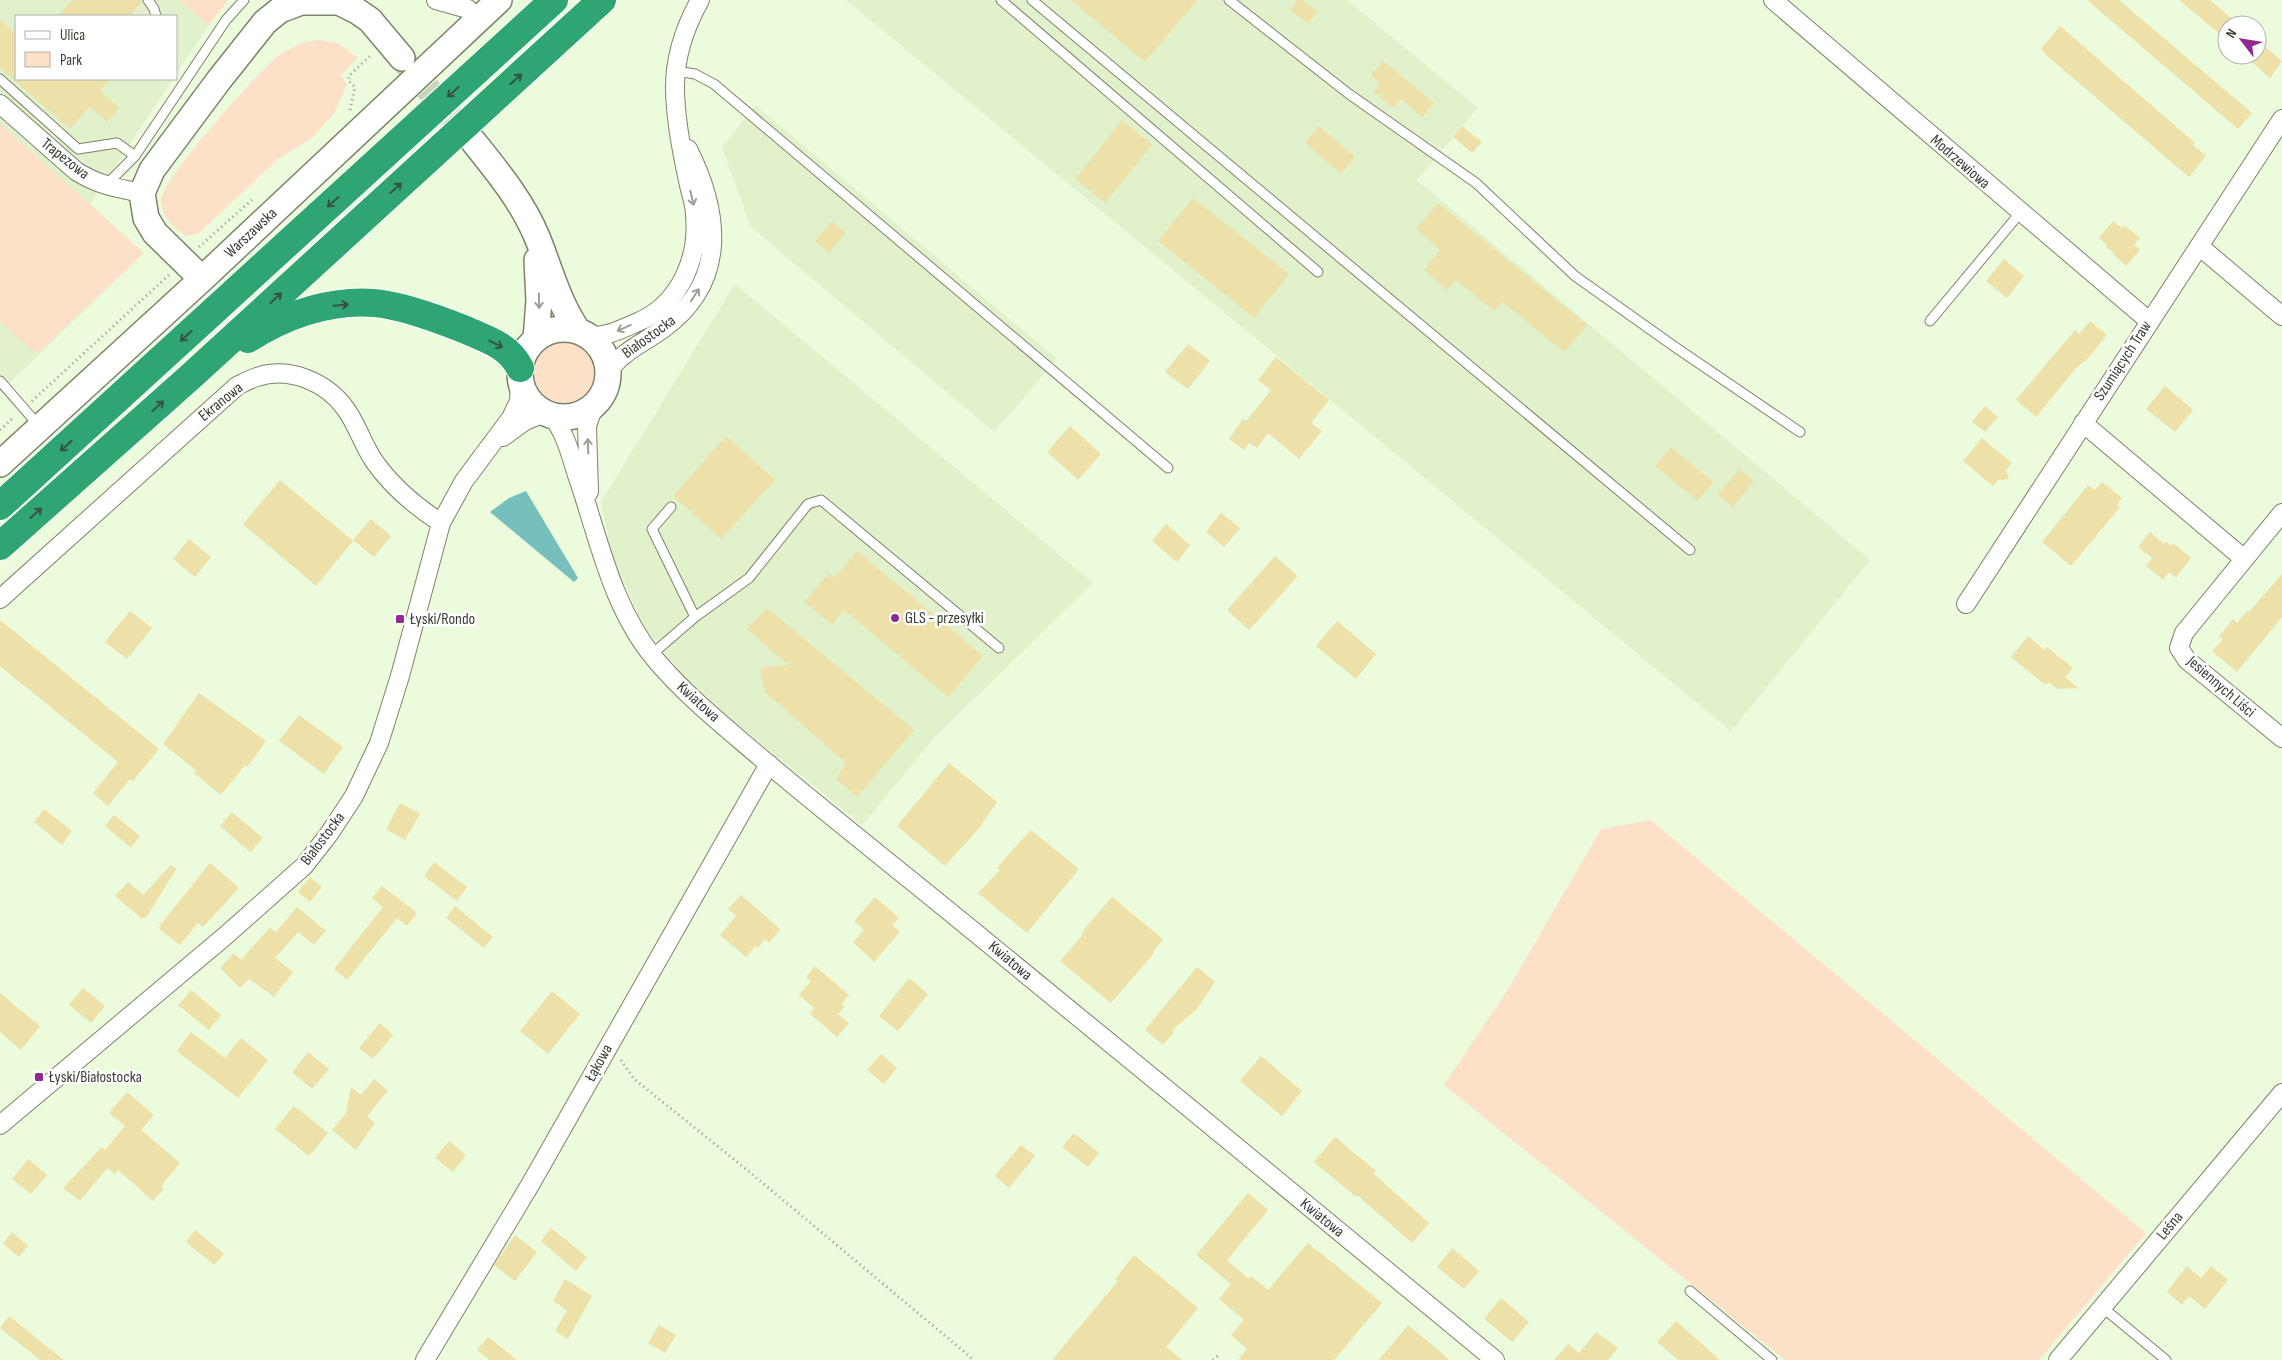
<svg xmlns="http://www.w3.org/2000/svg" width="2282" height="1360" viewBox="0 0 2282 1360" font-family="'Sofia Sans Condensed',sans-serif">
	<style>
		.built { fill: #e0f1cc }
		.green { fill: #fce0c8 }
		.water { fill: #76bfbc }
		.building { fill: #ede0a8 }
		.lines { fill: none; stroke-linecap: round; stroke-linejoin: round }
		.secondary-tunnel { stroke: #c9d5bb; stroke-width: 25; stroke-dasharray: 25 12; stroke-linecap: butt }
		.lane-casing { stroke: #78856a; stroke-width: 11 }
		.street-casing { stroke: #78856a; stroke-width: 20 }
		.secondary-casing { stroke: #78856a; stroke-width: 28 }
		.highway-casing { stroke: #fff; stroke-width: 30 }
		.path { stroke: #8f9984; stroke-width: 3; stroke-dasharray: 1 4; stroke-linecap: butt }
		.lane { stroke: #fff; stroke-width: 9 }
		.street { stroke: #fff; stroke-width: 18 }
		.secondary { stroke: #fff; stroke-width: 25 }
		.highway { stroke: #2ea573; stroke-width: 28 }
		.oneway { stroke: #36533f }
		.oneway2 { stroke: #9c9e98 }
		.poi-dot { fill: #8f2a91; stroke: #fff; stroke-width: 2 }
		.labels { text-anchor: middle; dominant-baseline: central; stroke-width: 5; stroke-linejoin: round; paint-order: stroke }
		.street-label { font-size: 16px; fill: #383e32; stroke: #fff }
		.poi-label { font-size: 16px; fill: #383e32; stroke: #fff; text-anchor: start }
	</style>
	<rect width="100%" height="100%" fill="#edfbdd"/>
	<path class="built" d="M0,0H179L209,25L176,74V16H16V79H173L90,204L144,253L0,392Z
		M846,0H1347L1478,108L1417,180L1870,560L1731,731Z
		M755,105L1057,359L994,432L751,227L722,148Z
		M735,284L1093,583L935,737L862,825L695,690L642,624L612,553L601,502Z"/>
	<path class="green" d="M179,0H228L209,25Z
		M318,40L338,43L358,58L341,75L347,84L335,112L312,138L278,159L198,234L185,236C173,227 160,216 161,199C162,180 260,69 279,55C292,47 303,42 318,40Z
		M0,124L144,253L37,354L0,322Z
		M533 373a31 31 0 1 1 62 0a31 31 0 1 1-62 0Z
		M1651,820L2146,1233L2039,1360H1785L1444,1085L1507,991L1601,829Z"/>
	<path class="water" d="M526,491L578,578L574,582L490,512L509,498Z"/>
	<path class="building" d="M72,0H142V2L130,16H58Z
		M1071,0H1197L1145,62Z
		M1297,0H1303L1317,12L1308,24L1290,10Z
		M2087,0H2119L2252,113L2238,129Z
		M2179,0H2210L2239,25H2227V40Z
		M0,20L16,34V79H110L100,91L119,108L107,122L89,107L70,129L0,68Z
		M2060,26L2195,143L2193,145L2206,156L2189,177L2045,54L2046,53L2041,49Z
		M2257,40L2282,61L2270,78L2243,55H2257Z
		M1383,61L1434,103L1422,117L1401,99L1393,108L1373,91L1380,83L1371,75Z
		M1122,120L1152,145L1105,203L1075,179Z
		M1319,126L1355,157L1341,174L1305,143Z
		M1462,126L1482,142L1472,153L1453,137Z
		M1193,198L1289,274L1254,318L1158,241Z
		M1438,203L1587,325L1564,352L1502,302L1494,311L1456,280L1447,290L1424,270L1440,250L1416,229Z
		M832,221L846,233L829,253L815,241Z
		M2113,221L2122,228L2124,225L2140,238L2134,245L2140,250L2126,266L2113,254L2114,253L2106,247L2107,245L2099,238Z
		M2004,259L2024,276L2007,298L1986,281Z
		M2090,321L2107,335L2088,358L2075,369L2036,417L2016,400L2075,330L2079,334Z
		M1188,344L1210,361L1188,389L1165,372Z
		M1276,357L1329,400L1311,423L1322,431L1299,459L1268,433L1257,448L1249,443L1244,450L1229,439L1243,419L1246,421L1271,390L1258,380Z
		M2165,386L2193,410L2175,432L2146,409Z
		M1985,406L1998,417L1985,432L1972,422Z
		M1070,426L1101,454L1078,480L1047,452Z
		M726,436L775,480L721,539L673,496Z
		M1982,438L2012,463L2006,470L2009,479L1998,480L1993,486L1963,461Z
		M1671,447L1713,482L1698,501L1655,466Z
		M1739,469L1754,481L1733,507L1718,495Z
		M280,480L353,541L316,586L243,524Z
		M2102,482L2122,498L2117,505L2120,507L2071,566L2042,542L2088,485L2095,490Z
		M1221,513L1240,528L1224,547L1206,532Z
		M371,519L391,536L374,557L353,540Z
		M1166,524L1190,545L1177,562L1152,541Z
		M2150,532L2164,544L2166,542L2171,546L2173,543L2191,558L2176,578L2169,572L2163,580L2146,566L2152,558L2138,547Z
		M189,539L211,557L195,577L173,559Z
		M857,551L983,656L948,697L844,610L832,625L804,602L829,573L835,578Z
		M1275,556L1298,576L1249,630L1227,610Z
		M2282,574V617L2237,672L2212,651L2223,639L2219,636L2233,619L2237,623L2247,611L2249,612Z
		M767,608L914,730L857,797L836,779L846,763L765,692L760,668L788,665L747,629Z
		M130,611L152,628L127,659L105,642Z
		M0,620L159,749L133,781L130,779L108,806L93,793L118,762L0,666Z
		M1337,621L1376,654L1356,679L1316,646Z
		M2028,636L2044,650L2047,647L2073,668L2065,677L2078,688L2057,689L2050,683L2044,684L2011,657Z
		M199,693L266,741L247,767L245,765L221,795L194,773L196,770L163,744Z
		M299,715L343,747L324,774L279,741Z
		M949,763L997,802L980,827L945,866L897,826Z
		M400,803L420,814L405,840L386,829Z
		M44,809L72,831L62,845L34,822Z
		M232,812L263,838L250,852L220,826Z
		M114,815L140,836L131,848L105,826Z
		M1031,830L1079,869L1027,933L978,893L1000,870L997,868L1014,848Z
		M434,862L467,887L457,901L424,876Z
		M210,863L239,888L203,927L198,923L180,945L158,928Z
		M171,865L176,869L146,918L144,917L142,919L115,896L128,882L143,895Z
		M310,877L322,887L310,902L298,892Z
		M382,886L417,913L407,926L397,918L347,980L334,969L383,907L372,898Z
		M741,895L780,929L769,943L765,939L758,948L755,946L746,957L720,935L736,916L728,909Z
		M875,897L899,918L892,925L900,932L874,962L853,942L864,930L854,921Z
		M1112,897L1163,939L1153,952L1154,953L1111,1003L1060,961L1081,937L1086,927Z
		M455,906L493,937L484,948L446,918Z
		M297,907L326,931L314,945L298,932L275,958L293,972L274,997L249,979L240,988L220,968L234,953L241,960L270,927L276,932Z
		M815,966L849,995L841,1004L845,1006L838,1014L849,1023L837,1037L810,1014L814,1008L799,995L811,981L806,977Z
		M1197,967L1215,982L1196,1010L1172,1030L1174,1032L1163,1045L1145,1030Z
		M909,978L928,994L898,1031L879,1016Z
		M83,988L105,1006L91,1023L69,1005Z
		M191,990L221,1015L209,1030L178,1005Z
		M552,991L580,1014L548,1054L520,1031Z
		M0,993L40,1026L21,1050L0,1032Z
		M380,1023L393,1035L373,1059L359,1048Z
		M191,1032L225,1058L241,1038L268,1060L238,1098L177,1051Z
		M308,1052L329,1069L312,1089L292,1072Z
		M881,1054L897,1068L884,1084L867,1070Z
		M1261,1056L1302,1091L1282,1116L1240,1081Z
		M374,1079L388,1091L367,1116L375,1123L356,1150L332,1130L346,1113L351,1087L361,1095Z
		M127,1092L154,1115L141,1130L180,1163L161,1186L164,1189L153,1201L118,1170L115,1174L107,1168L80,1201L63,1188L102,1147L105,1150L125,1126L109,1113Z
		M294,1106L328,1133L309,1156L275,1129Z
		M1074,1133L1099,1153L1088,1167L1062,1147Z
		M1335,1137L1376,1171L1374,1174L1429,1223L1412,1243L1357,1195L1356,1197L1314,1162Z
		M449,1141L466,1155L453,1172L435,1158Z
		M1021,1145L1035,1156L1009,1188L995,1176Z
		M28,1159L47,1175L31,1194L12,1179Z
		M1248,1193L1268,1210L1227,1260L1249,1279L1251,1276L1268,1290L1308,1243L1382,1303L1334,1360H1238L1247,1349L1231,1335L1244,1320L1219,1299L1231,1284L1196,1255Z
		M551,1228L587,1257L576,1271L541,1241Z
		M195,1230L224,1254L214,1265L186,1242Z
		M12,1232L28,1246L19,1257L3,1243Z
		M515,1235L537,1252L515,1281L494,1265Z
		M1452,1248L1479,1271L1464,1289L1437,1267Z
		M1134,1255L1198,1308L1166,1347L1182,1360H1052L1118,1281L1115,1279Z
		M2187,1266L2201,1278L2211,1266L2228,1280L2205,1309L2189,1296L2182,1305L2167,1292Z
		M565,1279L592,1296L568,1339L555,1331L567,1310L553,1301Z
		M1501,1298L1529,1322L1512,1342L1484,1319Z
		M9,1316L46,1346L64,1360H40L0,1328Z
		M1676,1321L1720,1360H1678L1657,1342Z
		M659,1325L676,1335L665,1353L648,1343Z
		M1408,1325L1450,1360H1379Z
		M1596,1332L1618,1348L1608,1360H1554L1568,1344L1579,1353Z
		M488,1337L497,1344L517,1360H490L477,1350Z"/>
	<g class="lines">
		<path class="secondary-tunnel" d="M403,60L473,141"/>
		<defs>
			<path id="lane" d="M148,0L154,9L156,16
				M1001,0L1318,272
				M1032,0L1690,550
				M1229,0L1349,94L1476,183L1575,276L1675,347L1800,432
				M676,71L695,74L714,84L1168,468
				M0,79L78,149L117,143L135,156
				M105,186L135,156L226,20L244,0
				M1930,321L2020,213
				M0,381L40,427
				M671,507L652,529L695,617
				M651,655L695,617L749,578L808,504L821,500L999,648
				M1690,1291L1772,1360
				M2102,1307L2166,1360"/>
			<path id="street" d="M436,0L468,9L479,20
				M1773,0L2149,321
				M0,104L76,171C98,185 116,188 142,193
				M2199,246L2282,316
				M588,336C607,337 621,329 638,322C680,304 699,258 695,215C695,205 691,195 689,185C682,154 675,119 675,87C675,56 685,27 700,0
				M607,373C622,351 644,343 664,328C728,281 720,213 688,149
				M551,415C566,433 571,457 578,478C599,539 612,608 655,659C686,696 724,726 760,757C826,813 894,866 961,921C1140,1066 1317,1214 1495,1360
				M2083,423L2243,558
				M503,437L525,421L545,413
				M589,492L587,426L592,411L601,395
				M2282,513L2184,633L2179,648L2187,660L2282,738
				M0,599L237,386C243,383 250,379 257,377C289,366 326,382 345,408C357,424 363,445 374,461C392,487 415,506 441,523
				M1966,604L2282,119
				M0,1125L224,937L304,866L329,834L354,796L379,743L400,676L441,523L464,481L511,418L519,401L520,382
				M425,1360L530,1185L769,764
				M2058,1360L2282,1093"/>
			<path id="secondary" d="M473,141C497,171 522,201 537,237C550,269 558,302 578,331
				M202,279L155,233L146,218L142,193L152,170L219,80L265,22L280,10L301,2H339L357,11L370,20L402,58
				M520 373a44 44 0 1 1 88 0a44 44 0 1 1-88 0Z
				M536,339L539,301L537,260
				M0,464L202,279L499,0"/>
			<path id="highway" d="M248,339C286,315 329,300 374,303C401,305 441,320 466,330C488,340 508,345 520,368
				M0,506L554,0
				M0,546L189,378L602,0"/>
		</defs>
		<use href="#lane" class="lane-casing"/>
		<use href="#street" class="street-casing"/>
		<use href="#secondary" class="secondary-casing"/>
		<use href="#highway" class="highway-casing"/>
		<path class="path" d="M350,110L355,87L348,80L349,76L372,54
			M199,247L254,198
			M32,401L169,275
			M0,430L14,417
			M621,1060L634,1079L746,1169L974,1360
			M1213,1360L1219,1355"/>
		<use href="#lane" class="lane"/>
		<use href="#street" class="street"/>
		<use href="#secondary" class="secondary"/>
		<use href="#highway" class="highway"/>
	</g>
	<defs><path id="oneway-shaft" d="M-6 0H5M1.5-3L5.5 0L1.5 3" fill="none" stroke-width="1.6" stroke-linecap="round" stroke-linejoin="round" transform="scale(1.25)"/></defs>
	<g class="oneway">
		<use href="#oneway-shaft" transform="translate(516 79) rotate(-42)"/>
		<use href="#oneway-shaft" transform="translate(453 92) rotate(138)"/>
		<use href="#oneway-shaft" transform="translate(396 188) rotate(-42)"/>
		<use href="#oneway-shaft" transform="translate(333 202) rotate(138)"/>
		<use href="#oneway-shaft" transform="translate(276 298) rotate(-42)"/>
		<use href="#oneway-shaft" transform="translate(341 305) rotate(-5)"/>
		<use href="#oneway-shaft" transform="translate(186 336) rotate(138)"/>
		<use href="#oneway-shaft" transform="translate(496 344) rotate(27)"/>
		<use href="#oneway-shaft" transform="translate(158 406) rotate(-42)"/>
		<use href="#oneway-shaft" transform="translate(66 446) rotate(138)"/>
		<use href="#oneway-shaft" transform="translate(36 513) rotate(-42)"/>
	</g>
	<g class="oneway2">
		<use href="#oneway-shaft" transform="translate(692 198) rotate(77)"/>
		<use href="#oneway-shaft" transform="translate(695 295) rotate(-57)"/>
		<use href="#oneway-shaft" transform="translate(539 301) rotate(89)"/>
		<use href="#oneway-shaft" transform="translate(624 328) rotate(156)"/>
		<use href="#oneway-shaft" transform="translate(588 446) rotate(-92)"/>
	</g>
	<g class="poi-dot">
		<circle cx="895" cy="618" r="5"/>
		<rect x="395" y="614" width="10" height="10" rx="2.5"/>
		<rect x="34" y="1072" width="10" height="10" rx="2.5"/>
	</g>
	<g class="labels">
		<g class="street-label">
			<text transform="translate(65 159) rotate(38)">Trapezowa</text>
			<text transform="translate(1960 162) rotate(41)">Modrzewiowa</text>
			<text transform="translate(251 233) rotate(-43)">Warszawska</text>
			<text transform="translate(649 337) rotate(-36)">Białostocka</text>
			<text transform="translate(2123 361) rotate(-57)">Szumiących Traw</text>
			<text transform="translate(221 402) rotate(-39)">Ekranowa</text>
			<text transform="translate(2221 687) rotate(41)">Jesiennych Liści</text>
			<text transform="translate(698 702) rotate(42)">Kwiatowa</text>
			<text transform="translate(323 839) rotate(-53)">Białostocka</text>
			<text transform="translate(1010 961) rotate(40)">Kwiatowa</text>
			<text transform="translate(599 1063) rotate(-61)">Łąkowa</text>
			<text transform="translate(1322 1218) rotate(39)">Kwiatowa</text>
			<text transform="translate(2170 1226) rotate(-50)">Leśna</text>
		</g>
		<g class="poi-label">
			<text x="905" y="618">GLS - przesyłki</text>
			<text x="410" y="619">Łyski/Rondo</text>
			<text x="49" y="1077">Łyski/Białostocka</text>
		</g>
	</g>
	<rect x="15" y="15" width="162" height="65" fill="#ffffff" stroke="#afb2ad"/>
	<rect x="25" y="31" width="25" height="8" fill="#ffffff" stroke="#afb2ad"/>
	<text x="60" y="40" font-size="15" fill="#383e32">Ulica</text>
	<rect x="25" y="52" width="25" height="15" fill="#fce0c8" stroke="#afb2ad"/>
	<text x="60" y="65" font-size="15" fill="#383e32">Park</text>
	<g transform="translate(2242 40) rotate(301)"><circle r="24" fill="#ffffff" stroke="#afb2ad"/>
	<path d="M0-4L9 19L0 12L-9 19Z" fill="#8f2a91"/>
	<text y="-8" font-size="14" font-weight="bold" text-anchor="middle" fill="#383e32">N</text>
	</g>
</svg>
